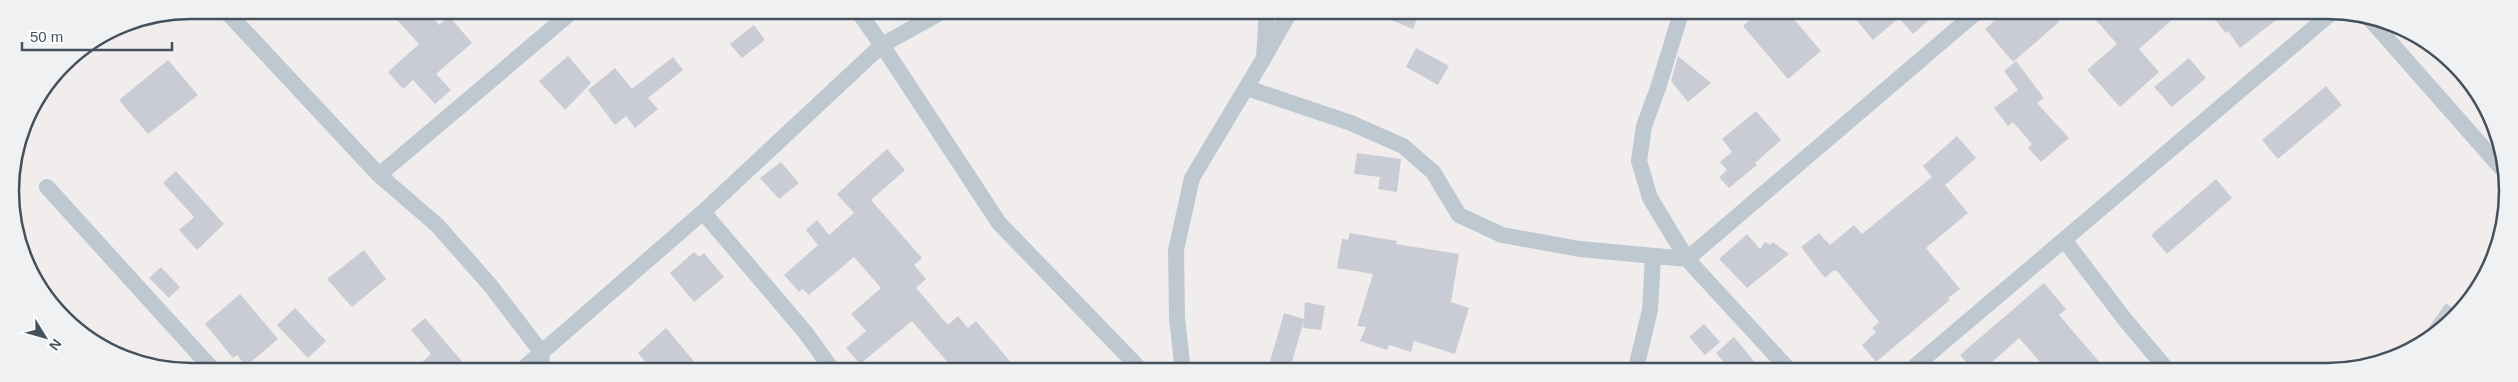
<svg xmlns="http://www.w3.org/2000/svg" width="2518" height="382" viewBox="0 0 2518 382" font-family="Helvetica,sans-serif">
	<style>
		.building { fill: #c9ccd4 }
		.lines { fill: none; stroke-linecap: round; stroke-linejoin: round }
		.minor { stroke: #bdc8d1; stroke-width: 16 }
		.rim { fill: none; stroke: #44515d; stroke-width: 2.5 }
	</style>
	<rect width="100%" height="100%" fill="#f1eded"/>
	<path class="building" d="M388,10H426L439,25L449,16L472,43L436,74L451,90L435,104L413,80L403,89L388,72L419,44Z
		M1367,10H1420L1413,29Z
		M1761,10H1786L1821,51L1788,79L1743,26Z
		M1848,10H1940L1913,34L1899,18L1873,40Z
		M2006,10H2049L2059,22L2013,62L1985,29Z
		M2102,10H2183L2139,49L2159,72L2120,107L2087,70L2117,44L2094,18Z
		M2207,10H2268L2276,20L2240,48L2228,31L2226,33Z
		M754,25L765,40L742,58L730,44Z
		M1416,48L1449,66L1438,85L1406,67Z
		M568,56L591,83L565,110L539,81Z
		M1678,56L1711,83L1688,102L1671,81Z
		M673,57L683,70L648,98L658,109L635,128L626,116L615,125L588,90L615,68L632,89Z
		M2189,58L2206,78L2172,107L2154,87Z
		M168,60L198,95L148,134L119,100Z
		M2016,61L2044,98L2037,103L2069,138L2041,162L2028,148L2032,144L2013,122L2008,126L1994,108L2018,90L2004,71Z
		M2326,86L2342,105L2278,159L2262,140Z
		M1756,111L1781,140L1755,163L1757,165L1729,188L1719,177L1727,170L1720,162L1732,152L1722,139Z
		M1957,136L1976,158L1945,185L1968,213L1926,248L1960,289L1948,298L1950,300L1876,362L1862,345L1876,332L1872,328L1879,322L1838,272L1834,270L1825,278L1801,247L1819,233L1830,245L1854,225L1862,234L1932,177L1923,166Z
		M887,149L905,170L871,200L922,258L914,265L926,279L916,288L948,325L958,316L968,328L976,321L1019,372H956L912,321L860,364L846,348L866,331L851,314L881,288L854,257L809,295L803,289L799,292L784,275L818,245L806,230L817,220L829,235L854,213L837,194Z
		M1357,153L1401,159L1397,192L1378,189L1380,177L1354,174Z
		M781,162L799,183L779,199L760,178Z
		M176,171L224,224L197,250L179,230L194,217L163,183Z
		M2216,179L2232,198L2167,254L2151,235Z
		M1350,233L1397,241L1396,244L1459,254L1451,302L1469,308L1455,354L1414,341L1411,352L1389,345L1387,350L1360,341L1366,327L1357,326L1373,274L1337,268L1342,239L1348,240Z
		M1747,234L1760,249L1765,242L1770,245L1773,242L1789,254L1747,288L1719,259Z
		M364,250L386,279L352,307L327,279Z
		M694,252L699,257L704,253L724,277L694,302L670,273Z
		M161,267L180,287L169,298L149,278Z
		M2044,283L2066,309L2059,315L2108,372H2049L2019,338L1981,372H1974L1960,355Z
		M240,294L278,339L246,366L237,355L233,358L205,324Z
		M1305,302L1325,306L1321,330L1303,328L1304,320L1289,372H1267L1284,313L1304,319Z
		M2446,303L2459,313L2455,319L2421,343L2419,341Z
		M295,308L326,341L308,358L277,325Z
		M425,318L471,372H411L431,354L411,330Z
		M1704,324L1720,342L1705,355L1689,337Z
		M666,328L703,372H654L638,353Z
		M1734,337L1763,372H1732L1716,353Z"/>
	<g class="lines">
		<path class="minor" d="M225,10L379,175L437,225L490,285L542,353L541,372
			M857,10L882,45L999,223L1143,372
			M1682,10L1658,88L1644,126L1639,161L1650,198L1687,259L1791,372
			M2369,18L2503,170
			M1266,54L1291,10
			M1247,88L1351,123L1403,146L1433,172L1459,215L1502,235L1580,249L1687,259L1979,10
			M379,175L574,10
			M47,187L215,372
			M703,212L805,332L834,372
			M2065,241L2126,321L2169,372
			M519,372L703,212L882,45L945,10
			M1183,372L1177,318L1176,250L1192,178L1264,58L1267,10
			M1635,372L1650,310L1653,256
			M1908,372L2335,10"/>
	</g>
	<path d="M0 0H2518V382H0ZM191 19H2327A172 172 0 0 1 2499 191V191A172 172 0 0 1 2327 363H191A172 172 0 0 1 19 191V191A172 172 0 0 1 191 19Z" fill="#f0f1f2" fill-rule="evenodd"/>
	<path class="rim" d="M191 19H2327A172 172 0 0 1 2499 191V191A172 172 0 0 1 2327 363H191A172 172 0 0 1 19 191V191A172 172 0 0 1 191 19Z"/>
	<g transform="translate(45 337) rotate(127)" stroke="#ffffff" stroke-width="4" paint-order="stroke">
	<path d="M0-4L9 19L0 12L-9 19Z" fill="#44515d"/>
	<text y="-8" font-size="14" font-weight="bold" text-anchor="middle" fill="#44515d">N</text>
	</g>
	<path d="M22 42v8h150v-8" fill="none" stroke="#44515d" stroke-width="2.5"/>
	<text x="30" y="42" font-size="15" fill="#44515d" stroke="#ffffff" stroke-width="4" paint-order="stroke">50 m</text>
</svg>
